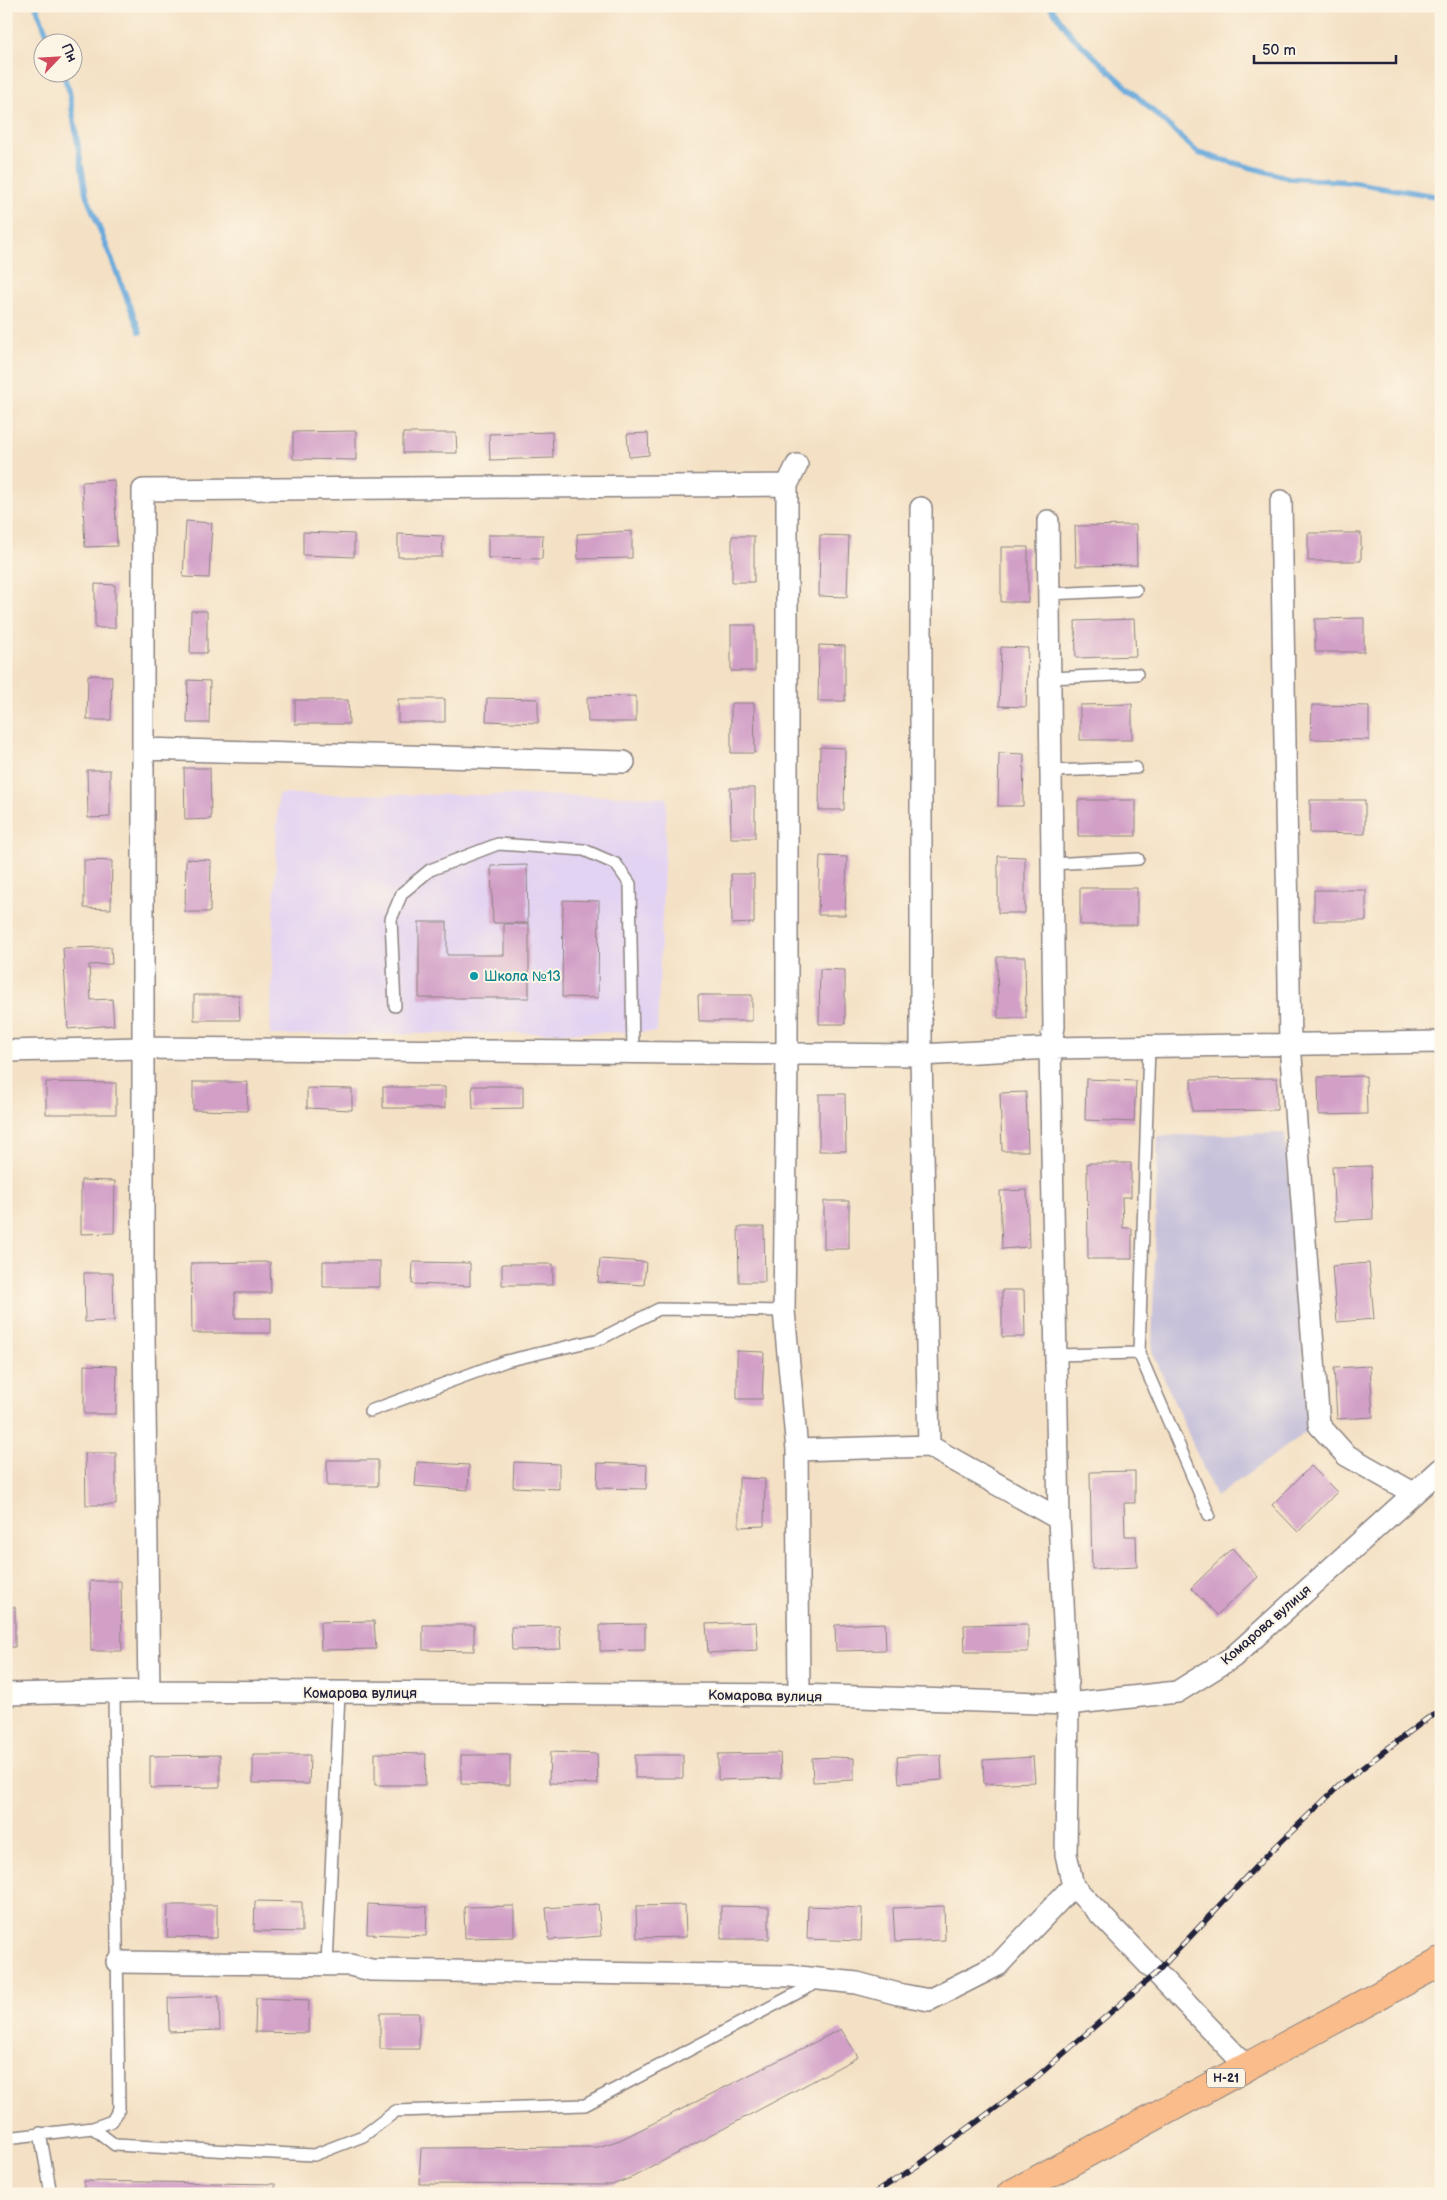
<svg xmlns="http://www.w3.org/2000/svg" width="1447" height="2200" viewBox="0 0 1447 2200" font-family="'Balsamiq Sans',sans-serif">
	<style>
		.built { fill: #e3d3f2 }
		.industrial { fill: #c6c0da }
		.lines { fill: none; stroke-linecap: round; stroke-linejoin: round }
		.stream { stroke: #67a9db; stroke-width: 5.5 }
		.building { fill: #d29fc7 }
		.service-casing { stroke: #8b8280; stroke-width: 14 }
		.minor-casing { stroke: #8b8280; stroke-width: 24 }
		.primary-casing { stroke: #8b8280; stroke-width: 30 }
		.service { stroke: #fff; stroke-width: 11 }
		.minor { stroke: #fff; stroke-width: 21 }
		.primary { stroke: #f9bc8a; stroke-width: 28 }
		.rail-casing { stroke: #22223b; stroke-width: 5.5 }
		.rail { stroke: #fcf5e5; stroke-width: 4; stroke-dasharray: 11; stroke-linecap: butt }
		.culture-dot { fill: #0f9aa8; stroke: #fcf5e5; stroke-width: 2 }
		.labels { text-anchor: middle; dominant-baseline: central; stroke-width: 4; stroke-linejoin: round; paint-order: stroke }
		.shield { fill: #fcf5e5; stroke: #63616e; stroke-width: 1 }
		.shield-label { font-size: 12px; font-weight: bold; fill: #22223b }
		.culture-label { font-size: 14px; fill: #0d838f; stroke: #fcf5e5; text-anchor: start }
		.street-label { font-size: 14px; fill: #22223b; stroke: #fcf5e5 }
	</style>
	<rect width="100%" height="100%" fill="#fcf5e5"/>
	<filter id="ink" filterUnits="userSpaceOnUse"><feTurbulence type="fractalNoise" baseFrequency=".02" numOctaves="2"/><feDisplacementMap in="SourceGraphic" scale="10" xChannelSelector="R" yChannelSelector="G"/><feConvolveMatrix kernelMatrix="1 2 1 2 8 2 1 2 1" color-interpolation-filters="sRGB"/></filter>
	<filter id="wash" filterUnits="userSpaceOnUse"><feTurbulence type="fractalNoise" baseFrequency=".0096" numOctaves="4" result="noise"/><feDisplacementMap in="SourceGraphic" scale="20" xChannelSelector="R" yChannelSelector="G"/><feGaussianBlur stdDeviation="1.12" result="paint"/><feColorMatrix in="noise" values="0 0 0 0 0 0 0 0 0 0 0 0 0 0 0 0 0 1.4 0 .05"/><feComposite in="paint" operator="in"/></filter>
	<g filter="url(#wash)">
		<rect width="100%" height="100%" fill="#f4e1c5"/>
		<path class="built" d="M278,794L638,796L667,798L657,1032L270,1035Z"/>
		<path class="industrial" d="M1285,1133L1309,1430L1216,1497L1152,1351L1158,1136Z"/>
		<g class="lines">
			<path class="stream" d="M36,6L50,42
				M1050,6L1072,36L1198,153L1289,178L1350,182L1441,197
				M62,72L69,90L86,194L140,332"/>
		</g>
		<g id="blocks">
			<path class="building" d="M356,431V460L293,459V432Z
				M552,432L553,458L490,460L489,434Z
				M403,433H456L457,453H403Z
				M648,433L649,455L629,457L627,434Z
				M114,480L117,546L85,547L82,482Z
				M186,521L212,523L209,578L183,577Z
				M1136,525L1137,565L1076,566L1075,526Z
				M632,531V558L578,559L577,534Z
				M303,532L354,534V557L303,555Z
				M1308,533H1361V561H1308Z
				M398,534L443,536L442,557H398Z
				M488,535H543L542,559L488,558Z
				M820,535L849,536L847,597L819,596Z
				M732,536H754V582H732Z
				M1001,547H1028V602H1001Z
				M95,584L115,585V628H95Z
				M191,611H207V653H190Z
				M1364,618V652H1315V619Z
				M1134,619L1136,656L1076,658L1075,621Z
				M731,625H755V671H731Z
				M819,645L845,646V701H818Z
				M1001,647L1028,648L1026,707L999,706Z
				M88,675L112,676L111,720H87Z
				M188,680L210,681L209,723H187Z
				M636,696V722H588L587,697Z
				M487,698L538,699V723L486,721Z
				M398,699H445V722H398Z
				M295,700H348L349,724H295Z
				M731,703H754L755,753H731Z
				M1132,704V740H1080V705Z
				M1312,705L1369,706V740L1311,739Z
				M820,747L845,748L844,810H819Z
				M999,753L1024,754L1023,806H998Z
				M184,768H210L211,819L185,820Z
				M87,770H110V817L88,818Z
				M730,788H755V838H731Z
				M1078,800H1136V836H1078Z
				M1310,800H1365V834L1310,833Z
				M820,856L847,857L845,915H818Z
				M998,856L1025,857V913H998Z
				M186,859L211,860L210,912H185Z
				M84,860L112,861L111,909L84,908Z
				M527,865L528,923H493L491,866Z
				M731,874H754V923L732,924Z
				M1080,888H1137V925H1080Z
				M1314,890H1366V921H1314Z
				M563,900L599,901L598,998L562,997Z
				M419,922H447V955H504V924H529V998H419Z
				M111,947L112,964L89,965L91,1000L112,999L114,1025L68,1029L63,948Z
				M997,957H1025L1026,1018H998Z
				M820,969L845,970V1024H819Z
				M194,995H239L240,1020H194Z
				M698,995H752V1021H699Z
				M1366,1076L1367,1114L1319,1115L1318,1077Z
				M1277,1078V1110L1192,1111L1191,1079Z
				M1086,1079L1136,1081L1134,1122L1085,1120Z
				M46,1082L116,1083V1114H46Z
				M193,1082H248L247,1111L193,1110Z
				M472,1086H523V1108L473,1109Z
				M383,1087H445V1108H383Z
				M307,1088L352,1089V1110L307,1108Z
				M1026,1092L1028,1151H1002L1000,1093Z
				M819,1094H845L846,1151H819Z
				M1087,1163H1131V1197H1122L1123,1228H1132V1259H1088Z
				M1371,1166L1373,1219L1335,1221L1332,1167Z
				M81,1180L115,1181L114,1233L81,1234Z
				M1027,1190L1029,1247L1002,1249L1000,1191Z
				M824,1201H849V1249H824Z
				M738,1227H764L765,1282H739Z
				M600,1259L646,1262L644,1285L598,1282Z
				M323,1261H380V1287H323Z
				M270,1262L271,1293H235V1318H271V1333H192L191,1263Z
				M413,1262L470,1263V1286L412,1284Z
				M1369,1263L1374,1319L1337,1322L1332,1266Z
				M502,1264H553V1285H502Z
				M84,1273H113L114,1321L85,1322Z
				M1002,1290H1024L1025,1337H1002Z
				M737,1351L764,1352L762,1399H737Z
				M84,1365L117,1366L116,1414H84Z
				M1370,1366L1373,1417L1337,1419L1334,1368Z
				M85,1453H116V1505H86Z
				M327,1460H378V1486H327Z
				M417,1462L469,1465L468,1490L415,1486Z
				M514,1462L559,1464V1489L513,1487Z
				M598,1463L647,1465L646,1489L597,1488Z
				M1311,1466L1337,1492L1298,1532L1272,1505Z
				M1135,1471V1503H1124L1125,1536H1136L1137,1567L1092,1569L1090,1472Z
				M739,1478L765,1479L764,1526L739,1527Z
				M1232,1548L1258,1577L1217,1615L1191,1588Z
				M90,1581H121L122,1651H91Z
				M6,1607H15V1647H6Z
				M374,1621L376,1649L321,1650L320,1622Z
				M756,1622L758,1650L708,1653L706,1624Z
				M885,1623L886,1650L836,1651L835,1625Z
				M645,1624V1650L600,1651V1625Z
				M1028,1624V1652H965L964,1625Z
				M423,1625H474V1651L423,1650Z
				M559,1626L561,1649L512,1650L511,1627Z
				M550,1752L597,1754L598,1784L549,1783Z
				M375,1753L426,1754L425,1785H375Z
				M780,1753L781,1778L718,1780V1754Z
				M220,1755V1787L150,1788V1756Z
				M253,1755H310L309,1784L253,1783Z
				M461,1755H510V1785L461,1784Z
				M635,1755H683V1778H635Z
				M917,1755H941L942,1780L899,1783L897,1757Z
				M833,1757L854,1758V1780L813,1782L812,1758Z
				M1033,1757L1035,1782L984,1784L983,1760Z
				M255,1901L302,1902V1932L254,1931Z
				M368,1904L427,1907L426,1936L367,1934Z
				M598,1904L601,1936L549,1940L546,1908Z
				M168,1905H217V1938L167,1937Z
				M685,1905L686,1937L637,1938L636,1906Z
				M514,1906V1937L465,1938L464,1907Z
				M721,1906L769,1907V1939H721Z
				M808,1906L862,1908L861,1941L807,1939Z
				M944,1906L945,1940L895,1942L893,1908Z
				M219,1996L220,2030L169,2032L168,1998Z
				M256,1998L309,2000L308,2033L255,2032Z
				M380,2013H419V2049H380Z
				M841,2029L858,2057L633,2177L612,2185L419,2184L421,2148L598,2147L620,2140Z
				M84,2181L275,2184V2194H84Z"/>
		</g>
	</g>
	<g filter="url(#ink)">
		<use href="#blocks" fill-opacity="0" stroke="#8b8280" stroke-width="1"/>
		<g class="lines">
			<defs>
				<path id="service" d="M1048,594L1136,590
					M1050,678L1137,674
					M1051,771L1136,768
					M1052,864L1138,859
					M395,1006L391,919L402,893L430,870L498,844L584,850L616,864L630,884L633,1051
					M1149,1046L1139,1353L1209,1515
					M1056,1355L1139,1353
					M370,1411L506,1361L600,1339L659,1309L784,1311
					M327,1965L339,1693
					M93,2128L115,2145L314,2155L363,2136L396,2111L585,2105L820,1981
					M40,2133L51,2194
					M6,2138L93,2128L112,2121L119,2109L114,1692"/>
				<path id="minor" d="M797,465L787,485V1055L784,1311L797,1450L799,1695
					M1281,501L1290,1044L1319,1425L1346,1455L1413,1493
					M921,508V1055L929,1446L1059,1519L1068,1704L1066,1854L1073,1886L1247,2067
					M1048,521L1054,1027L1050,1048L1059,1519
					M143,749L624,762
					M6,1051L142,1048L921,1055L1050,1048L1441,1042
					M797,1450L929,1446
					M149,1691L143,1264V490L787,485
					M6,1694L149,1691L799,1695L1068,1704L1177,1692L1233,1657L1441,1469
					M117,1962L350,1965L371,1970L790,1976L857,1983L898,1994L929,2000L998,1965L1073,1886"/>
				<path id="primary" d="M1011,2194L1441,1962"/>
			</defs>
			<use href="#service" class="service-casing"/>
			<use href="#minor" class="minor-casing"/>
			<use href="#primary" class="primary-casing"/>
			<use href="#service" class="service"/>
			<use href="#minor" class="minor"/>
			<use href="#primary" class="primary"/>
			<defs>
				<path id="rail" d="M873,2194L920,2164L1032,2081L1157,1972L1265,1857L1341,1784L1428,1718L1441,1712"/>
			</defs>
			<use href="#rail" class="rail-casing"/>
			<use href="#rail" class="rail"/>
		</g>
	</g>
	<circle class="culture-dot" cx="474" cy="976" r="5"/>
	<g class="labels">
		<rect class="shield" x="1207" y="2068.5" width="38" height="19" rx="4"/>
		<g class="shield-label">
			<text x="1226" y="2078">Н-21</text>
		</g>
		<g class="culture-label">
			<text x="484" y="976">Школа №13</text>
		</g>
		<g class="street-label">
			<text transform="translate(1266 1625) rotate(-41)">Комарова вулиця</text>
			<text x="360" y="1693">Комарова вулиця</text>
			<text transform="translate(765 1696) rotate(1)">Комарова вулиця</text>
		</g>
	</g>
	<rect width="1447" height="2200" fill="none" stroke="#fcf5e5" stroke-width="25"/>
	<g transform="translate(58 58) rotate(65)"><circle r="24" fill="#fcf5e5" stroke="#a5a1a1"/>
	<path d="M0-4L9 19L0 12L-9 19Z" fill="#d1495b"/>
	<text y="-8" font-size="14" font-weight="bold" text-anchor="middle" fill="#22223b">Пн</text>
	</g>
	<path d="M1254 55v8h142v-8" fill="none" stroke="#22223b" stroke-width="2.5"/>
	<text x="1262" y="55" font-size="15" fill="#22223b" stroke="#fcf5e5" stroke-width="4" paint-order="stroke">50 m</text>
</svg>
